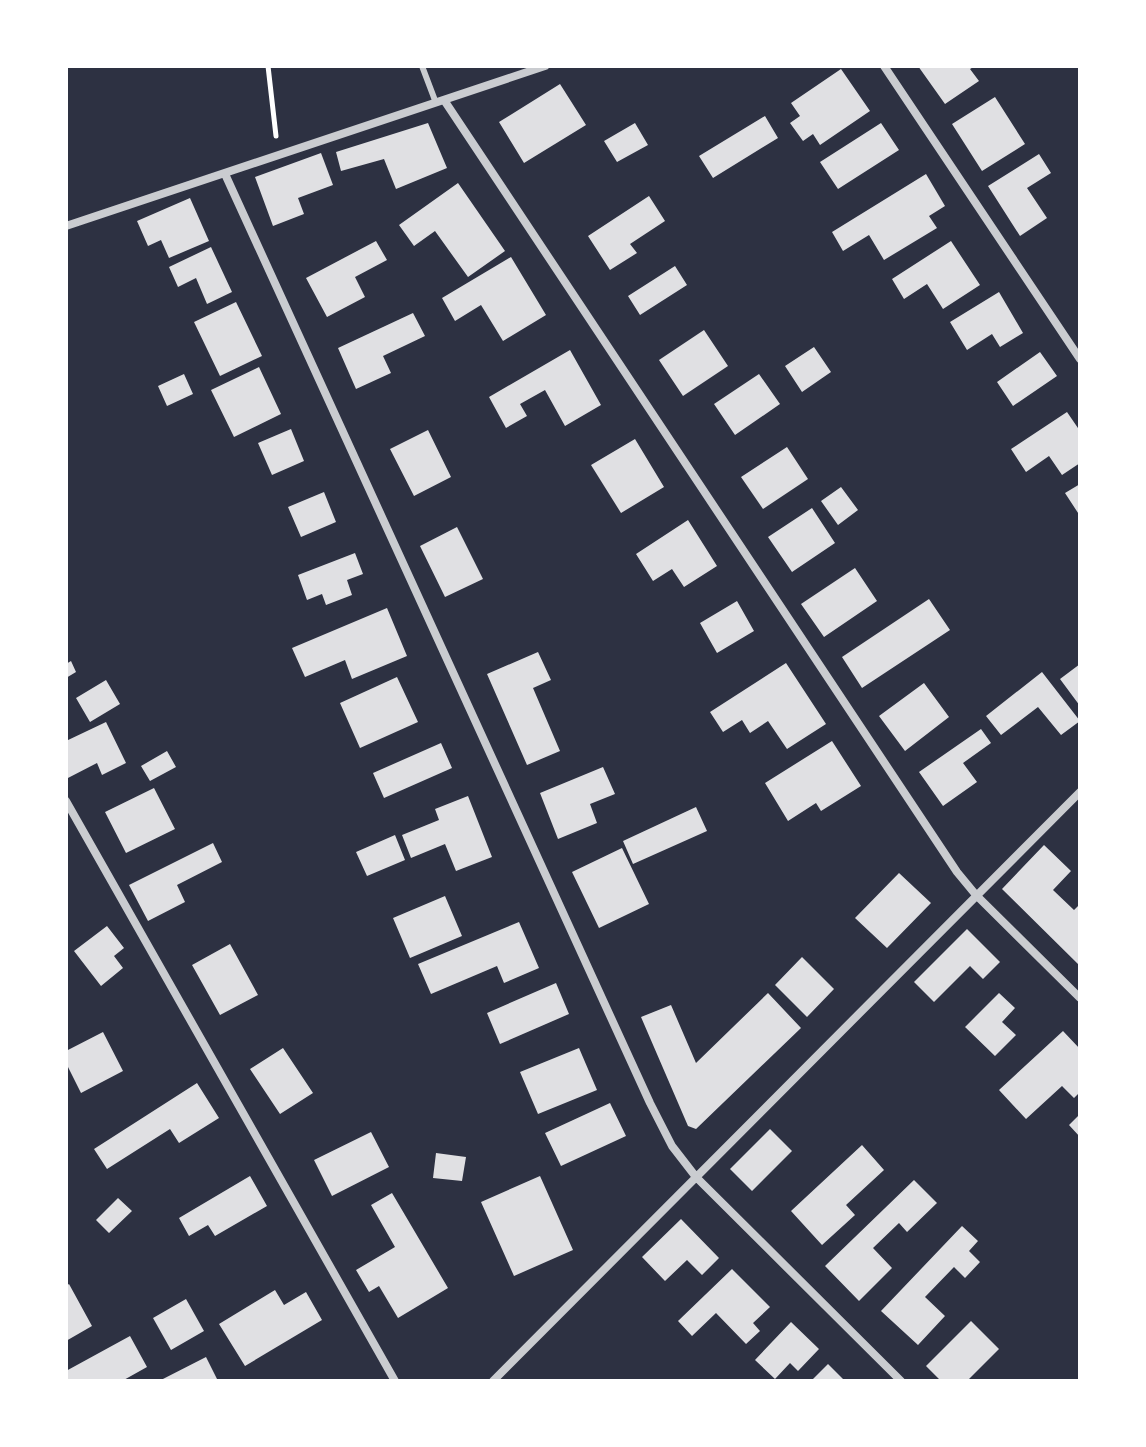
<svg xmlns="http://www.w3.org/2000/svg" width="1146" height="1447" viewBox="0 0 1146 1447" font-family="'Alegreya Sans',sans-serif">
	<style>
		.building { fill: #e0e0e3 }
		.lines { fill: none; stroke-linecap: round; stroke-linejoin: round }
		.path { stroke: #fff; stroke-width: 5 }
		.service { stroke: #caccd0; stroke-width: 6 }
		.minor { stroke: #caccd0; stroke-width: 8 }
	</style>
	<rect width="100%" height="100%" fill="#2d3142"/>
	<path class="building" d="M918,66H975L970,69L979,81L945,104Z
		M841,69L870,111L820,145L813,134L803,141L790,123L800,116L791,103Z
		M560,84L586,125L524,163L499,122Z
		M995,97L1025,144L982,171L952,124Z
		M765,116L778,138L713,178L699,156Z
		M428,123L447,168L396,189L384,159L341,171L336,152Z
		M635,123L648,145L617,162L604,141Z
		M881,123L899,150L838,189L820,162Z
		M321,153L333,185L298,198L304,214L273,226L255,177Z
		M1039,154L1051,173L1027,188L1047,218L1020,236L988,186Z
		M926,174L945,206L929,216L937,228L884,260L869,235L843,251L832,232Z
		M458,183L505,251L468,277L435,231L414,246L399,225Z
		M649,196L665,221L630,244L637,253L610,270L588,236Z
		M190,198L209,241L169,258L161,240L148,246L137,221Z
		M376,241L387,260L355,277L365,297L327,317L306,278Z
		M951,241L980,285L943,309L927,284L904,299L892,279Z
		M211,247L232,292L207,304L196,278L178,287L169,267Z
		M511,257L546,315L503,341L481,305L455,321L442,298Z
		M675,266L687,285L640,315L628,296Z
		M999,292L1023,333L1000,347L992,334L967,350L950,322Z
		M236,302L262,356L220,376L194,322Z
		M413,313L425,336L383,356L391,373L356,389L338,348Z
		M704,330L728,366L683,396L659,360Z
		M814,347L831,372L802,392L785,366Z
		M570,350L601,405L565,426L545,390L520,404L527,416L506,428L489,397Z
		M1040,352L1057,376L1013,406L997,382Z
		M259,367L281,414L234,437L211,390Z
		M184,374L193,394L167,406L158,386Z
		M759,374L780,404L735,435L714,404Z
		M1067,412L1080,431V463L1062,475L1049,456L1026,472L1011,449Z
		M291,429L304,461L272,475L258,443Z
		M428,430L451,477L414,496L390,449Z
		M635,439L664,487L621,513L591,465Z
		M787,447L808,479L763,509L741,477Z
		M1080,484V516L1065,493Z
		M841,487L858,510L838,525L821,501Z
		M324,492L336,522L301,537L288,507Z
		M812,508L835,543L792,572L768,537Z
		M688,520L717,566L684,587L672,569L653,581L636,554Z
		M457,527L483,579L445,597L420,546Z
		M355,553L363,574L347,580L352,595L326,605L322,594L307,600L298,575Z
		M855,568L877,601L824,637L801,604Z
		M929,599L950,630L862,688L842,657Z
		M737,601L754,631L717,653L700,623Z
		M387,608L407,656L352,679L345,660L305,677L292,648Z
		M538,652L551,680L533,688L560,751L527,765L487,674Z
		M71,661L76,672L66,678V664Z
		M786,663L826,724L787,749L768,721L750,733L742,720L723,732L710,712Z
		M1080,664V706L1060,679Z
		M1042,672L1080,721L1061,735L1038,707L1001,735L986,716Z
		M397,677L418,722L360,748L340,703Z
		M106,680L120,704L90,722L76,698Z
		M924,683L949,717L905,751L879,716Z
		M106,722L126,763L102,775L97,763L66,779V741Z
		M981,729L991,743L963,763L977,782L943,806L919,772Z
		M832,741L861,786L821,811L816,803L788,821L765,783Z
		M441,743L452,768L384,798L373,773Z
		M167,751L176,767L150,781L141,766Z
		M603,767L615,794L590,804L597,823L558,839L540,793Z
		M154,788L175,829L126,853L105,812Z
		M468,796L492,857L456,871L445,844L411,858L402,835L439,820L435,809Z
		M696,807L707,831L633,864L623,841Z
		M395,835L405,860L367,876L356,852Z
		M213,843L222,862L177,885L185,902L148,921L129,885Z
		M1044,845L1071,871L1053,890L1074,910L1080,904V966L1002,889Z
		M622,848L649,904L599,928L572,872Z
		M899,873L931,903L887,948L855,918Z
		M445,896L462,936L410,958L393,918Z
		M519,922L539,968L504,983L497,966L431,994L418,964Z
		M107,926L124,948L114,956L123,968L101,986L74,951Z
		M967,929L1000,962L983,979L970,966L934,1002L914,982Z
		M230,944L258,995L220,1015L192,965Z
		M802,957L834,989L807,1017L775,985Z
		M556,983L569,1014L500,1044L487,1013Z
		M768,993L801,1028L696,1129L688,1126L641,1017L671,1005L696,1063Z
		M999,993L1015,1008L1002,1022L1016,1035L995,1056L965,1027Z
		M1063,1031L1080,1049V1092L1074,1098L1062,1086L1026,1119L999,1090Z
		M103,1032L123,1071L81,1093L66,1063V1051Z
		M283,1048L313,1093L280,1114L250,1069Z
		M579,1048L597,1090L538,1114L520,1072Z
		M197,1083L219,1118L179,1143L170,1129L107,1169L94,1149Z
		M610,1103L626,1136L561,1166L545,1133Z
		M1080,1114V1137L1069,1125Z
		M770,1129L792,1151L752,1191L730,1169Z
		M371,1132L389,1167L332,1196L314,1160Z
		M862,1145L884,1170L846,1205L855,1215L822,1245L791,1211Z
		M436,1153L466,1157L462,1181L433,1178Z
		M250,1176L267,1206L215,1236L208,1225L189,1236L179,1218Z
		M540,1176L573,1250L514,1276L481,1202Z
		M914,1180L937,1203L907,1232L899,1223L873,1248L892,1268L859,1301L825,1266Z
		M392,1193L448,1288L398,1318L379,1286L369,1292L356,1270L395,1247L371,1205Z
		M118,1198L132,1211L109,1233L96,1220Z
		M681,1219L719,1258L702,1275L687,1260L665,1281L642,1257Z
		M962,1226L978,1241L969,1251L980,1262L965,1278L954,1267L925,1297L945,1316L918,1345L881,1311Z
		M732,1269L770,1307L753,1323L760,1331L746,1344L716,1313L692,1336L678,1321Z
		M69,1284L92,1326L66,1341V1286Z
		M275,1290L284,1305L306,1292L322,1320L245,1366L219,1324Z
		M186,1299L204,1331L171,1350L153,1318Z
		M971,1321L999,1349L967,1381H941L926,1366Z
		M791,1322L819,1349L798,1371L790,1363L775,1379L755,1360Z
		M130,1336L147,1367L122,1381H66V1371Z
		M206,1357L218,1381H159Z
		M828,1364L845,1381H811Z"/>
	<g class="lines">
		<path class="path" d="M268,66L276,136"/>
		<path class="service" d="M422,66L436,103"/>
		<path class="minor" d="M884,66L1080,359
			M444,100L957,872L976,895L1080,998
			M225,174L650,1103L672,1146L696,1177L901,1381
			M66,226L545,66
			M66,801L395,1381
			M493,1381L1080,792"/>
	</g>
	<rect width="1146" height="1447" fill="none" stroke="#ffffff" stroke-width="136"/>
</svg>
